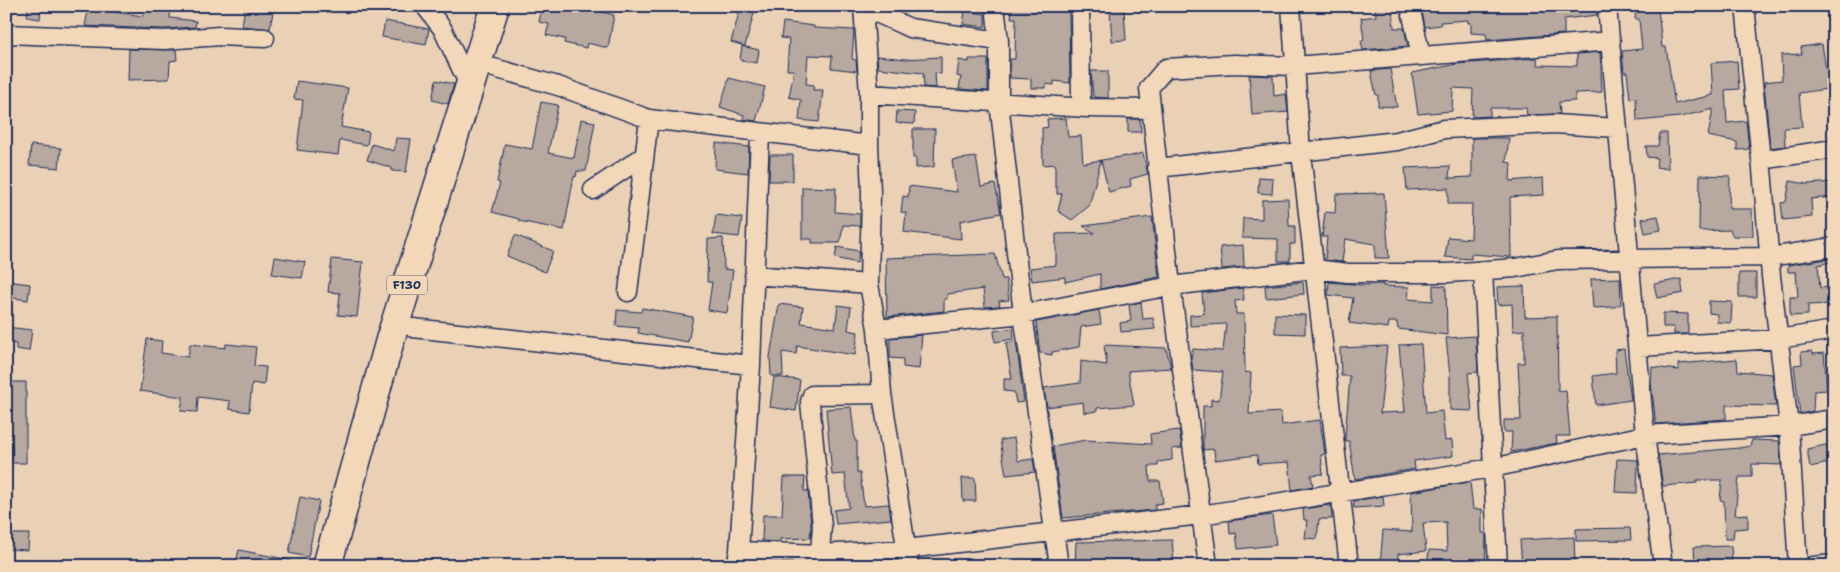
<svg xmlns="http://www.w3.org/2000/svg" width="1840" height="572" viewBox="0 0 1840 572" font-family="'Shantell Sans',sans-serif">
	<style>
		.building { fill: #b7a8a0; stroke: #1b2f5e }
		.lines { fill: none; stroke-linecap: round; stroke-linejoin: round }
		.minor-casing { stroke: #1b2f5e; stroke-width: 21 }
		.primary-casing { stroke: #1b2f5e; stroke-width: 31 }
		.minor { stroke: #f3d7b9; stroke-width: 18 }
		.primary { stroke: #f3d7b9; stroke-width: 28 }
		.labels { text-anchor: middle; dominant-baseline: central; stroke-width: 4; stroke-linejoin: round; paint-order: stroke }
		.shield { fill: #f3d7b9; stroke: #5c6179; stroke-width: 1 }
		.shield-label { font-size: 12px; font-weight: bold; fill: #1b2f5e }
	</style>
	<rect width="100%" height="100%" fill="#ead0b5"/>
	<filter id="ink" filterUnits="userSpaceOnUse"><feTurbulence type="fractalNoise" baseFrequency=".02" numOctaves="2"/><feDisplacementMap in="SourceGraphic" scale="10" xChannelSelector="R" yChannelSelector="G"/><feConvolveMatrix kernelMatrix="1 2 1 2 8 2 1 2 1" color-interpolation-filters="sRGB"/></filter>
	<g filter="url(#ink)">
		<path class="building" d="M28,6H41L40,19L27,17Z
			M89,6H114V12L143,16L144,6H171L170,18L196,21L195,27L164,29L85,26Z
			M245,6H274L270,29L242,26Z
			M542,6H591L602,12L614,15L608,48L587,43L586,48L564,43L565,39L546,35L549,24L539,22Z
			M741,6H756L745,46L731,42Z
			M1012,6H1069L1070,83L1054,81V85L1046,84V88H1031V79L1010,78V59H1015L1016,18H1011Z
			M1375,6H1392L1394,28H1404L1408,46L1363,50L1361,41L1364,40L1361,18L1376,16Z
			M1421,6H1493V9L1534,10V6H1596L1597,15L1564,19V34L1487,40L1486,34L1471,33V23H1468V20L1440,22L1441,25L1425,27Z
			M1636,6L1658,8L1662,47H1666L1675,104L1713,95L1711,63L1737,61L1739,89L1725,90L1727,123L1746,121L1749,149L1737,150V142L1708,136L1713,109L1680,117L1637,121L1636,98L1630,99L1627,72H1624L1622,51L1642,49L1639,19H1635Z
			M1124,9L1126,40L1112,41L1110,10Z
			M965,11L985,14V27L963,24Z
			M385,21L429,29L426,45L382,37Z
			M783,22L814,26V28L854,30L852,59L856,60L857,71L831,68L832,56L808,55L806,84L814,85L813,90H823L819,122L799,120L801,100L789,97L794,70H787L789,39L781,38Z
			M1822,44L1826,70L1831,69L1834,88L1799,93L1802,127L1784,128L1785,146L1770,148L1764,82L1782,80L1781,55L1802,54L1801,47Z
			M742,46L759,50L757,63L740,60Z
			M129,49L176,50L177,60L170,61L169,79L128,80Z
			M1600,52L1602,92L1575,93V101L1559,102L1560,114L1527,115L1526,108H1490V116L1472,117L1473,89L1453,88L1452,111L1418,114L1412,73L1457,64L1537,58L1538,65L1577,66V54Z
			M877,56L906,59L941,57V74L935,73L936,88L924,87L923,73L878,68Z
			M969,59H988V91L959,89L961,77L957,76L959,60L969,62Z
			M1390,69L1397,107L1378,106V95H1376L1371,71Z
			M1091,71H1108V98L1093,97Z
			M1249,75L1273,76L1274,96L1286,94L1288,112L1252,115Z
			M729,78L765,87L756,121L743,119L744,115L720,107Z
			M436,80L454,84L448,104L432,100Z
			M297,81L348,88L341,127L369,132L367,145L340,140L338,155L297,150L303,100L294,99Z
			M541,102L558,105L548,153L574,158L581,119L595,122L586,171H577L576,177L574,176L564,230L519,221V219L492,212L500,183L497,182L505,144L532,149Z
			M897,111L915,112L914,124L896,123Z
			M1066,118L1068,137L1081,136L1083,163L1127,156V157L1143,153L1148,174L1130,179L1131,186L1109,192L1101,160L1089,206L1072,220L1058,211L1062,194H1057V187H1055V164L1043,165L1042,128L1048,127L1047,119Z
			M1128,119H1140L1141,132H1128Z
			M913,129H935L934,167L916,168V158H913Z
			M1660,133H1667L1668,169L1656,167L1657,158L1647,157L1646,146H1658Z
			M396,138L411,139L406,172L392,171V168L367,160L372,144L394,151Z
			M1472,138H1509L1506,162L1511,163L1510,181L1543,178L1544,195L1510,197L1511,257L1471,254V259L1445,257L1448,237L1471,239L1472,204H1448V188L1407,190L1405,168L1450,166L1449,178L1472,177Z
			M716,143L749,147L748,173L715,169Z
			M31,145L61,148L59,168L29,165Z
			M770,155H793V181H769Z
			M976,157L981,187L995,184L1001,213L960,221L961,239L904,232L906,213L901,212L903,196L908,197L909,186L957,192L952,160Z
			M1700,175L1730,176L1729,209H1752L1753,236H1733L1730,230L1699,231Z
			M1259,177L1273,178L1272,194L1258,193Z
			M1790,181L1807,184L1834,182V197L1811,199L1812,217L1783,220L1781,203L1786,202Z
			M802,187L836,188L835,212L860,214V226L843,225L840,243H812V239H802Z
			M1384,193L1389,258H1375V244L1345,239L1342,262L1325,260L1327,237H1322L1325,212L1335,213L1336,194Z
			M1288,199L1289,226H1295V244H1290V261H1278V239L1242,238L1243,218L1262,219V200Z
			M716,215L742,218L739,237L713,234Z
			M1658,216L1661,230L1645,233L1642,219Z
			M1152,217L1159,277L1100,289V274L1065,282V277L1032,281L1030,268L1056,265V234L1095,233L1083,226Z
			M515,235L553,251L545,272L507,256Z
			M723,238L724,269L733,270L727,313L708,310L712,282H707L708,239Z
			M1243,245L1244,267L1222,269L1220,247Z
			M837,247L859,251L857,263L835,258Z
			M995,254L1002,279H1006L1009,300L999,301L1000,306L985,307L983,289L947,294V299H944V311L887,317L886,258Z
			M275,257L305,262L302,278L272,274Z
			M1834,258V261L1818,265L1820,288L1834,287L1831,304L1808,305V315L1790,316V297H1798L1796,272H1788V265Z
			M332,259L363,262L357,317L338,315L340,293L328,292Z
			M1739,273H1756V297H1739Z
			M1620,278L1621,304L1614,307L1593,308L1591,279Z
			M1681,279L1683,293L1657,298L1654,284Z
			M6,281L30,284L28,300L6,297Z
			M1303,282L1304,294L1266,298L1265,286Z
			M1329,282L1363,285L1383,284V286L1409,287L1408,299L1433,301V285L1446,286L1447,335L1398,329L1397,322H1389L1388,328L1349,323L1353,298L1328,295Z
			M1524,286L1525,317L1557,316L1558,391L1566,390L1570,436H1556L1557,443L1511,452L1512,432H1504V420H1521L1518,363H1524V330L1513,331L1512,304L1498,305L1497,287Z
			M1243,288L1244,300L1235,301L1236,314H1244L1245,372L1251,373L1249,414L1281,412L1282,425L1320,420L1325,454L1321,455L1323,474L1311,475L1313,486L1292,490L1289,462L1258,464L1257,455L1215,460L1214,449L1203,450V406H1211V399L1219,400L1223,372L1193,370L1191,357L1193,349L1223,351L1226,324L1190,326V315L1204,314L1202,293Z
			M1709,301L1732,302L1731,323L1717,322V314L1709,313Z
			M1141,302L1143,319L1153,318L1155,329L1121,332L1120,323L1131,321L1129,305Z
			M779,304L803,307L801,323L835,328L838,305L851,307L848,330L858,332L855,355L797,346L796,354L782,352L783,376H771L770,357Z
			M642,308L693,317L688,342L638,333L639,328L616,326L617,310L641,312Z
			M1099,310L1101,324L1081,327L1079,347L1052,352V355L1040,353L1036,322Z
			M1663,313L1688,314V334H1674V327H1663Z
			M1275,314L1305,315V334L1275,333Z
			M6,327L32,330L29,351L16,349V344L6,342Z
			M1013,328L1014,339L995,342L994,331Z
			M922,335L919,369L903,367V359L890,358V338Z
			M1476,336L1478,372L1468,373L1472,411L1450,410V376L1446,338Z
			M147,339L162,341L161,353L188,357L190,344L225,348L226,344L256,347L254,366L266,367L264,385L252,383L249,412L229,409L230,401L198,397L197,412L181,411L183,397L140,391Z
			M1016,341L1024,402L1016,403L1014,392L1004,391V379H1012L1006,343Z
			M1421,344L1426,413L1442,411L1445,441L1452,440L1453,456L1414,461L1415,469L1355,479L1349,441H1345V438L1350,376H1341L1340,348L1387,346L1380,413L1405,412L1399,345Z
			M1104,345L1166,348L1171,368L1128,371L1134,405L1097,408V411L1084,413L1083,402L1047,407L1044,388L1080,383L1081,361L1107,365Z
			M1624,349L1631,400L1596,405L1593,376L1616,373L1615,350Z
			M1812,351L1813,354L1824,353L1827,390L1814,391L1813,411L1800,414L1794,365L1802,364L1801,352Z
			M1737,359L1738,371L1772,374L1776,406L1726,405V419L1656,424L1651,383L1652,367L1679,370L1678,364Z
			M774,377L800,380L796,411L770,407Z
			M7,382H26V463H12V444H6Z
			M851,407L855,441H857V473H860L864,506L889,504L891,519L836,524L834,510L849,508L845,474L832,475L826,409Z
			M1179,430L1182,448L1172,449V460L1158,462V466H1149L1150,481H1160L1163,503L1155,504V510L1063,518L1053,446L1086,440L1151,444L1150,434Z
			M1014,438L1018,461L1033,459L1035,472L1006,475L1000,440Z
			M1752,440L1779,441L1781,465L1752,464V477H1739L1735,515L1748,514V528L1734,529L1733,539H1725L1724,501L1720,500L1722,480H1697V483L1663,486L1658,455L1739,448L1750,446Z
			M1825,445L1834,447V462L1810,467L1807,449Z
			M1617,459L1638,460L1637,493L1615,492Z
			M784,477H805L804,491H808L811,526L810,538L780,539V542L762,541L763,515H782Z
			M962,478H975L976,501H963Z
			M1470,482L1473,509H1482V533H1486L1485,566H1427L1429,550L1447,551L1446,522L1423,523L1426,551L1398,554V566H1380L1383,530L1412,532L1411,492Z
			M1383,496L1384,506L1354,508V501Z
			M300,497L319,501L308,557L289,553Z
			M1331,505L1332,519H1319L1317,539L1305,538L1307,520H1304L1303,509Z
			M1272,515L1276,545L1238,549L1236,533L1230,534L1229,521Z
			M1630,528L1631,540L1576,541V529Z
			M6,534H29L28,550L6,549Z
			M1574,537L1575,562L1522,566L1520,540Z
			M1172,540L1174,566H1075L1076,542Z
			M1731,546L1732,561L1695,562L1694,547Z
			M239,550L290,560L289,566H255L236,562Z"/>
		<g class="lines">
			<defs>
				<path id="minor" d="M425,6L442,28L470,87
					M995,6L999,41V102L1023,314L1059,566
					M1080,6L1081,107
					M1291,6L1301,153L1349,566
					M1410,6L1421,56
					M1607,6L1645,435L1663,566
					M1745,6L1762,169L1771,276L1789,426L1798,566
					M863,7L910,28L999,41
					M6,34L164,40L220,36L265,38
					M494,68L558,86L649,119L869,145V94L863,6
					M869,94L1087,108L1151,109
					M869,145L871,192L869,284
					M1761,160L1834,149
					M1157,168L1397,141L1444,129L1555,124L1617,128
					M593,190L644,156
					M1483,271L1498,566
					M754,275L869,284L877,329L1023,314L1171,286L1314,269L1348,273H1448L1515,268L1558,260L1769,257L1834,247
					M628,292L649,119
					M413,328L751,365
					M877,329L882,394L909,566
					M1638,347L1779,339L1834,330
					M739,551L821,554L906,549L1201,515L1492,468L1645,435L1789,426L1834,419
					M819,565L822,526L810,402L812,395L882,394
					M736,566L739,551L751,365L760,133
					M1208,566L1171,286L1149,88L1166,68L1234,64L1295,66L1611,41
					M1813,566L1834,564"/>
				<path id="primary" d="M327,566L390,340L495,6"/>
			</defs>
			<use href="#minor" class="minor-casing"/>
			<use href="#primary" class="primary-casing"/>
			<use href="#minor" class="minor"/>
			<use href="#primary" class="primary"/>
		</g>
	</g>
	<g class="labels">
		<rect class="shield" x="387" y="275.5" width="40" height="19" rx="4"/>
		<g class="shield-label">
			<text x="407" y="285">F130</text>
		</g>
	</g>
	<rect width="1840" height="572" fill="none" stroke="#f3d7b9" stroke-width="25"/>
	<rect x="12" y="12" width="1815" height="547" fill="none" stroke="#1b2f5e" stroke-width="2" filter="url(#ink)"/>
</svg>
